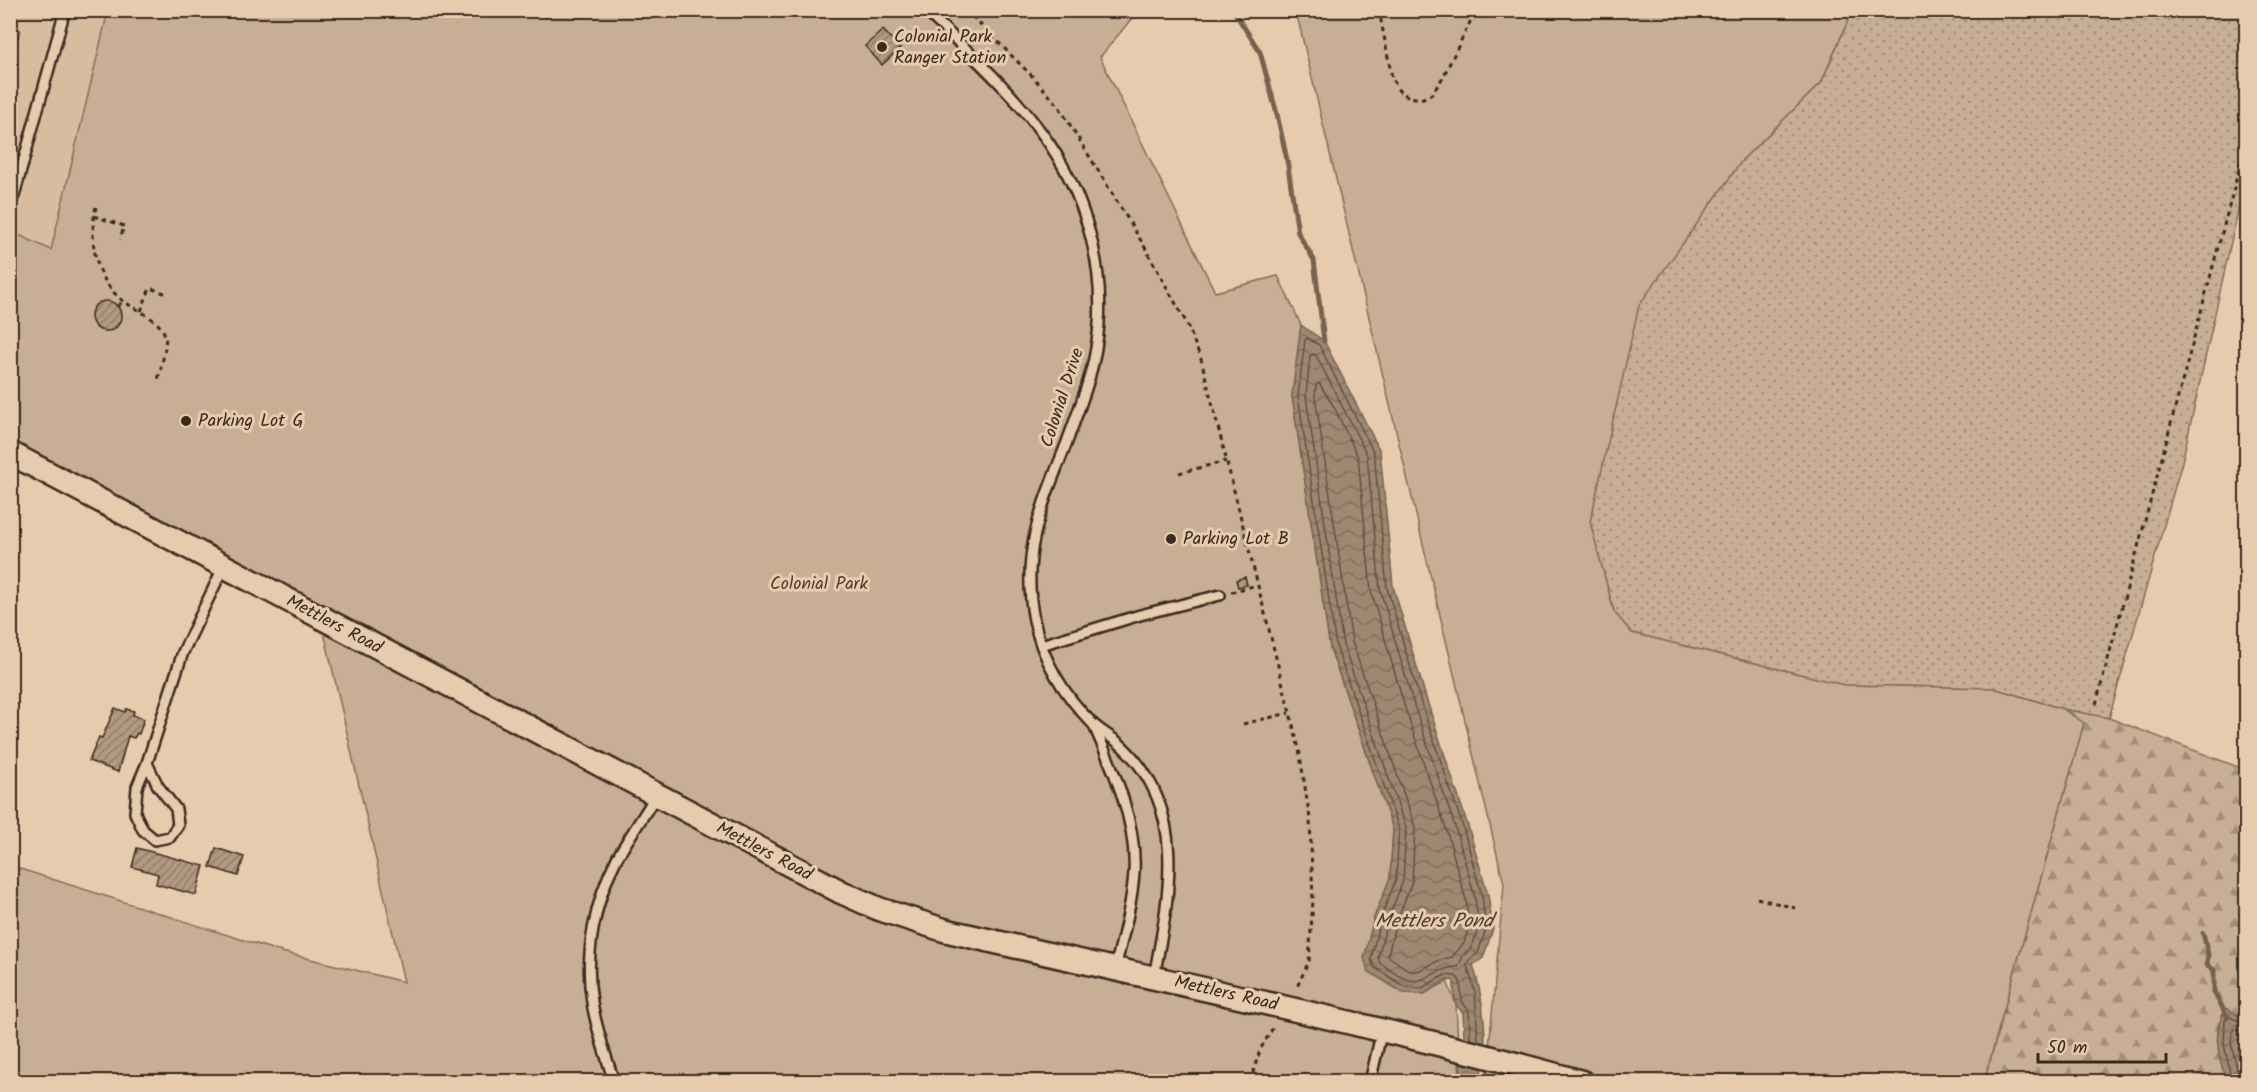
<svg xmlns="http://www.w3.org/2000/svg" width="2257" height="1092" viewBox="0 0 2257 1092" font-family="Kalam,sans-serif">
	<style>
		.built { fill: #d7bca0 }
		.grass { fill: url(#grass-dots); stroke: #826c59; stroke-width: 1.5 }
		.forest { fill: url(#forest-firs); stroke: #826c59; stroke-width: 1.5 }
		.park { fill: #c8ae94; stroke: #826c59; stroke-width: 1.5 }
		.water { fill: url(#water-waves); stroke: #766250; stroke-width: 1.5 }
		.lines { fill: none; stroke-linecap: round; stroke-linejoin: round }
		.shore { stroke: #635040; stroke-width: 1.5 }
		.stream { stroke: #766250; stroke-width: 5 }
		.building { fill: url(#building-hatch); stroke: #3b2a1e; stroke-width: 1.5 }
		.service-casing { stroke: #3b2a1e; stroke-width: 14 }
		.tertiary-casing { stroke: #3b2a1e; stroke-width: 27 }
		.path { stroke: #3b2a1e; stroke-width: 3; stroke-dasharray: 4.5 4.5; stroke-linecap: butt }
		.service { stroke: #e7cbae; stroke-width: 9 }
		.tertiary { stroke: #e7cbae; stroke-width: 22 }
		.poi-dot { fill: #3b2a1e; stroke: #e7cbae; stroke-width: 2 }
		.labels { text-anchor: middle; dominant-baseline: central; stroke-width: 6; stroke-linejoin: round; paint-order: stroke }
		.poi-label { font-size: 18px; fill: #3b2a1e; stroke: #e7cbae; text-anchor: start }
		.street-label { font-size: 18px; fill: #3b2a1e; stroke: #e7cbae }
		.park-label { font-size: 18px; fill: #503e30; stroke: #e7cbae }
		.water-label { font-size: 20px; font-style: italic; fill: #4f3d2f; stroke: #e7cbae }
	</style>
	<defs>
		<pattern id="grass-dots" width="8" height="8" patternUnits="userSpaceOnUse" patternTransform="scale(1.5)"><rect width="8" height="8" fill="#c8ae94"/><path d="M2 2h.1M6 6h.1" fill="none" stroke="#a48e78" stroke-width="1.8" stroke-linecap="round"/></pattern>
		<pattern id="forest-firs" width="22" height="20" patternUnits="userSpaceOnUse" patternTransform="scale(1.5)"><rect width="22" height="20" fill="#c8ae94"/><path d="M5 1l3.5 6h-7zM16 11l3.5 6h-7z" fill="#a48e78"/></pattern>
		<pattern id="water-waves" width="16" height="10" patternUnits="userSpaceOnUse" patternTransform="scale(1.5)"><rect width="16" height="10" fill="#9e8872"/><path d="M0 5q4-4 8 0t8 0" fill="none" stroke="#826f5d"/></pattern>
		<pattern id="building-hatch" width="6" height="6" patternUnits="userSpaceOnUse" patternTransform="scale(1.5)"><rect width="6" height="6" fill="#b39981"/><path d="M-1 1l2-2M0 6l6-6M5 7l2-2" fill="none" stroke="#937d69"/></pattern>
	</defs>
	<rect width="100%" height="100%" fill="#e7cbae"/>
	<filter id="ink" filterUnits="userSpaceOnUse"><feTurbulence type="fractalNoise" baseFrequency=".0167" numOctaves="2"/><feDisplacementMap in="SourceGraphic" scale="12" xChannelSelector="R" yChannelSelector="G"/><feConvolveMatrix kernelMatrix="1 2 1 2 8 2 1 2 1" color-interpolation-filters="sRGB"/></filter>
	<g filter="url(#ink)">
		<path class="built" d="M10,11H104L106,19L50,251L11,231Z"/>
		<path class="grass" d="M2224,10L2246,18V197H2241L2182,462L2109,718L2063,709L1993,688L1844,685L1632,633L1614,612L1590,522L1638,305L1743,159L1821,83L1852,11Z"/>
		<path class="forest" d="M2063,709L2109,718L2246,770V1081L1984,1082L2084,723Z
			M1488,1058L1573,1082H1486Z"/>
		<path class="park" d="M108,11H1138L1100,57L1215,292L1278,276L1301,325L1292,396L1330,648L1393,829L1390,878L1374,918L1424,994L1447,981L1456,1005L1460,1081H11V866L278,951L404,982L318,606L11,451L10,231L51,250Z
			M1296,11H1852L1821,83L1743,159L1639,305L1590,522L1614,612L1632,633L1844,685L1993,688L2063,709L2084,723L1984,1081H1573L1488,1058L1504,884Z"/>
		<path class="water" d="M1301,325L1324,341L1380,451L1393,586L1427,701L1468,826L1488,895L1493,929L1483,958L1473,965C1483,996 1491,1051 1478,1081H1461L1460,1061L1464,1039L1463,1013L1456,1005L1454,992V982L1452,980L1447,981L1424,994L1403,993L1368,971L1364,958L1374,918L1390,878L1393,829L1330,648L1292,396Z
			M2227,1008L2246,1021V1081H2227C2218,1060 2211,1027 2227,1008Z"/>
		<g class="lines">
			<path class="shore" d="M1313,354L1316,355L1367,455L1380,589L1414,705L1456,830L1475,898L1479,928L1471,948L1463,956L1458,967C1439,966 1426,984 1409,980C1399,978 1388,968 1380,963L1378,958L1387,922L1403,881L1406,828L1343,645L1306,396L1310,356Z
				M1319,383L1334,407L1358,457L1371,591L1405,708L1447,832L1466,900L1469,926L1464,943L1452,957L1440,960L1418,971H1410L1388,956L1395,925L1412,882L1415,827L1352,642L1315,396L1316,385Z
				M1470,1039L1469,1011L1462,1001L1460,981L1456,976L1445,975L1422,988L1405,987L1374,967L1371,959L1380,920L1396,879L1399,829L1336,646L1298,396L1305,340L1307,338L1319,345L1374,453L1387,588L1421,703L1463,827L1482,896L1486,929L1478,953L1469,960L1467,965L1475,992L1478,1041
				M2232,1082L2224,1044L2225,1020L2230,1017L2246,1024
				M2240,1082L2231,1043L2232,1032L2235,1029L2246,1032"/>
			<path class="stream" d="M1233,10L1260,52L1277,114L1287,160L1298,233L1314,260L1324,341
				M2203,933L2208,954L2207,965L2214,970V992L2227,1016"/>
		</g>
		<path class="building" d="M10,27L20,30L10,66Z
			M883,30L900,48L882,65L865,46Z
			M91 316a15 15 0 1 1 30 0a15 15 0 1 1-30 0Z
			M1245,577L1247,585L1238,587L1236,580Z
			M115,708L125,712L126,709L134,711L133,715L144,719L139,734L137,733L134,738L128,736L118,772L89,761L99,737L102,738Z
			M137,848L204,866L196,895L156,884L158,874L132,867Z
			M216,848L244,857L238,876L210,867Z"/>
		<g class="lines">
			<defs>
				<path id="service" d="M925,10C965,49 1008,87 1041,132C1086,192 1109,274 1096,348C1091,380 1078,411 1067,442C1043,504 1020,551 1034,620C1042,659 1064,695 1092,723C1101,732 1113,737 1122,746C1189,809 1169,897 1154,977
					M10,202L14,196L65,10
					M1041,645L1140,615L1220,595
					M1094,726C1114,771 1137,822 1134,872C1132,904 1123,936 1115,968
					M147,763L158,786L176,809L178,825L170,837L155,840L143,830L135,813L137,787L147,763L183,652L224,566
					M614,1082C606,1055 596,1029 592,1002C584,955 595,900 617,858C629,837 644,816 656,795
					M1370,1082L1382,1030"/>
				<path id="tertiary" d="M10,453L841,892L879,909L944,930C1157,980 1371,1023 1582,1082"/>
			</defs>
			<use href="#service" class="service-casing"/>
			<use href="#tertiary" class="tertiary-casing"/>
			<path class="path" d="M966,10L1033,77L1058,105L1143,244L1186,322L1201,359L1299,749L1310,819L1313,900L1309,961L1296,989
				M1379,10L1392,78L1399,91L1409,97L1421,99L1432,94L1443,77L1476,10
				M96,207C88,240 95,282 126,303C139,311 160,320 165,335C168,343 160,370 158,380
				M94,216L124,226L120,239
				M118,306L123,301
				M141,311L150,288L167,294
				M1179,473L1226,461
				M1231,592L1257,585
				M2096,704L2246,143
				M1243,724L1289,713
				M1757,898L1795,908
				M1250,1082L1260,1050L1274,1026"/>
			<use href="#service" class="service"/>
			<use href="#tertiary" class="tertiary"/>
		</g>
	</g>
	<g class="poi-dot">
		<circle cx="882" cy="47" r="6"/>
		<circle cx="186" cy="421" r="6"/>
		<circle cx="1171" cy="539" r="6"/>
	</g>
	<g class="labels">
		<g class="poi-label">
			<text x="894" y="37">Colonial Park<tspan x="894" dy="21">Ranger Station</tspan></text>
			<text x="198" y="421">Parking Lot G</text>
			<text x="1183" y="539">Parking Lot B</text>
		</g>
		<g class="street-label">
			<text transform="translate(1063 398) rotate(-72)">Colonial Drive</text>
			<text transform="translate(334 625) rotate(28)">Mettlers Road</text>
			<text transform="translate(764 852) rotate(28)">Mettlers Road</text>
			<text transform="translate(1226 994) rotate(13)">Mettlers Road</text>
		</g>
		<g class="park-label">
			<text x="819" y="584">Colonial Park</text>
		</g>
		<g class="water-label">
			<text x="1434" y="922">Mettlers Pond</text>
		</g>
	</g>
	<rect width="2257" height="1092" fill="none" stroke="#e7cbae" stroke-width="36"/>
	<rect x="18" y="18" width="2221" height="1056" fill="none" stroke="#3b2a1e" stroke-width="2" filter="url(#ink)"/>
	<path d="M2038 1053v9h128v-9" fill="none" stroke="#3b2a1e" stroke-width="3"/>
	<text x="2047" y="1053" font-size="18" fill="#3b2a1e" stroke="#e7cbae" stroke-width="4.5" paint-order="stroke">50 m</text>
</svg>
